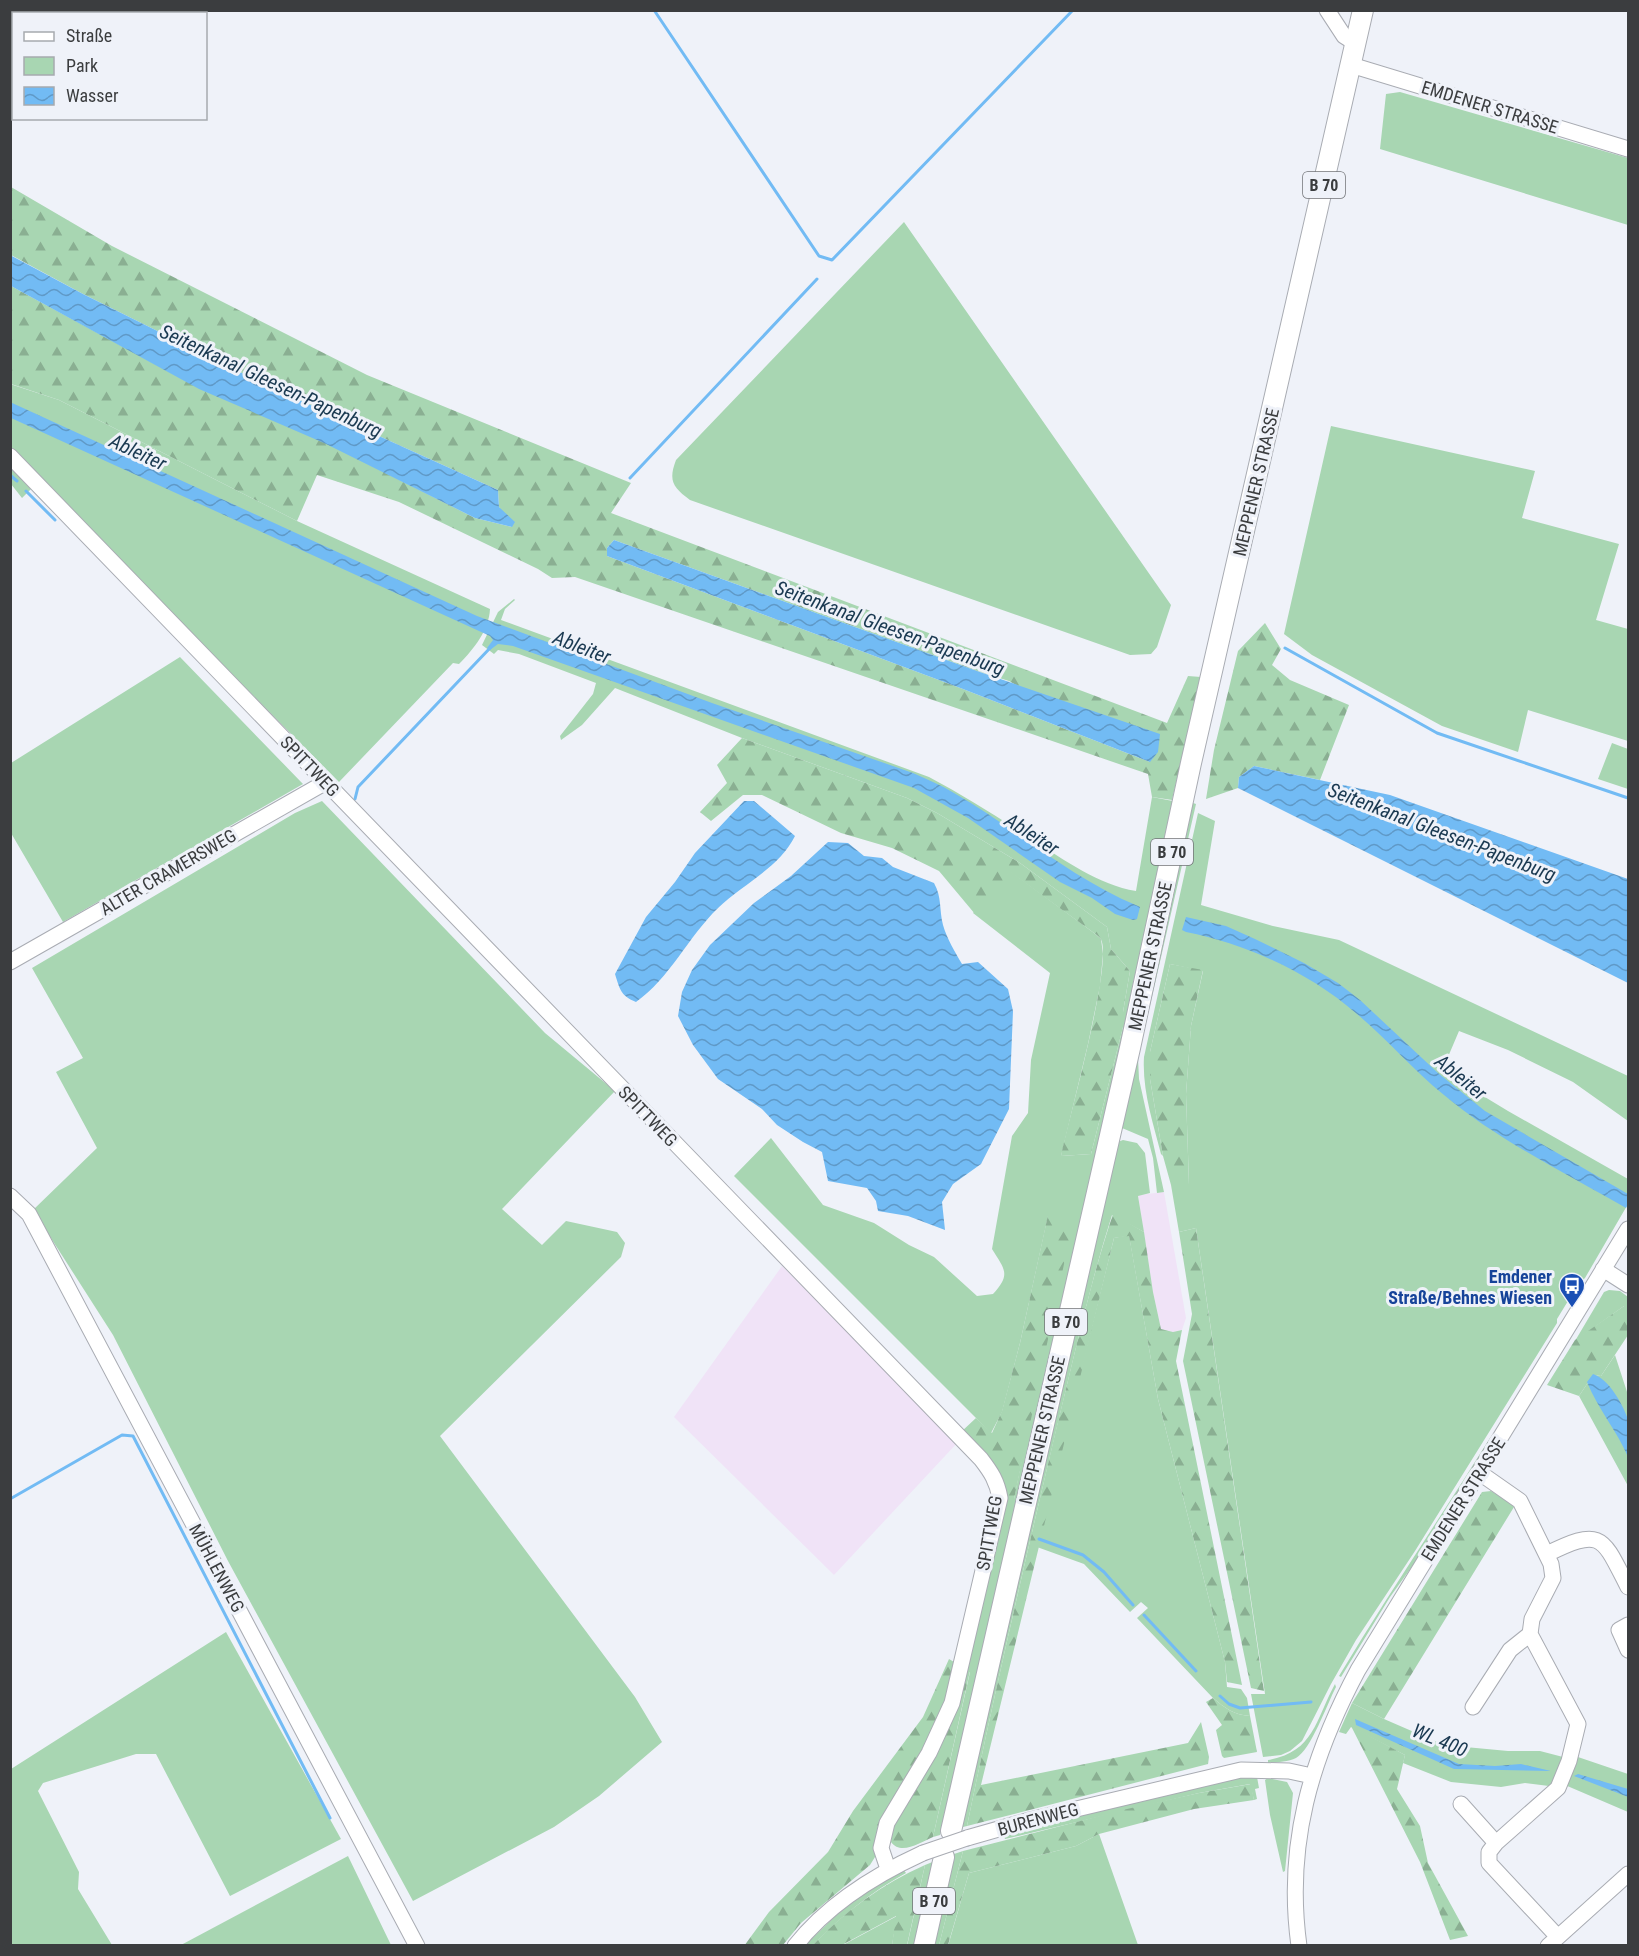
<svg xmlns="http://www.w3.org/2000/svg" width="1639" height="1956" viewBox="0 0 1639 1956" font-family="'Roboto Condensed',sans-serif">
	<style>
		.commercial { fill: #f0e3f7 }
		.green { fill: #a8d6b2 }
		.forest { fill: url(#forest-firs); fill-rule: evenodd }
		.water { fill: url(#water-waves) }
		.lines { fill: none; stroke-linecap: round; stroke-linejoin: round }
		.stream { stroke: #72bbf4; stroke-width: 3 }
		.minor-casing { stroke: #a9acb3; stroke-width: 17 }
		.major-casing { stroke: #a9acb3; stroke-width: 22 }
		.minor { stroke: #fff; stroke-width: 15 }
		.major { stroke: #fff; stroke-width: 20 }
		.minor-bridge-casing { stroke: #a9acb3; stroke-width: 17; stroke-linecap: butt }
		.minor-bridge { stroke: #fff; stroke-width: 15 }
		.labels { text-anchor: middle; dominant-baseline: central; stroke-width: 6; stroke-linejoin: round; paint-order: stroke }
		.shield { fill: #eff2f9; stroke: #717377; stroke-width: 1.5 }
		.shield-label { font-size: 16px; font-weight: bold; fill: #3b3d3f }
		.street-label { font-size: 18px; fill: #3b3d3f; stroke: #eff2f9 }
		.transit-label { font-size: 18px; font-weight: bold; fill: #164399; stroke: #eff2f9; text-anchor: end }
		.water-label { font-size: 20px; font-style: italic; fill: #1a3951; stroke: #eff2f9 }
	</style>
	<defs>
		<pattern id="forest-firs" width="22" height="20" patternUnits="userSpaceOnUse" patternTransform="scale(1.5)"><rect width="22" height="20" fill="#a8d6b2"/><path d="M5 1l3.5 6h-7zM16 11l3.5 6h-7z" fill="#8aaf92"/></pattern>
		<pattern id="water-waves" width="16" height="10" patternUnits="userSpaceOnUse" patternTransform="scale(1.5)"><rect width="16" height="10" fill="#72bbf4"/><path d="M0 5q4-4 8 0t8 0" fill="none" stroke="#5f99c7"/></pattern>
	</defs>
	<rect width="100%" height="100%" fill="#eff2f9"/>
	<path class="commercial" d="M1164,1192L1186,1318L1182,1330L1173,1332L1161,1329L1153,1292L1138,1195Z
		M782,1266L959,1441L834,1575L674,1417Z"/>
	<path class="green" d="M1400,92L1628,158V225L1380,149L1386,94Z
		M904,222L1171,605L1157,647L1151,654L1130,655L690,500C673,487 668,481 676,460Z
		M10,384L59,400L297,521L490,609C489,630 474,649 459,664L453,663L339,782L11,452Z
		M1331,426L1535,471L1522,518L1619,544L1596,620L1628,629V741L1528,710L1518,752L1442,726L1312,655L1284,634Z
		M10,461L35,485L22,498L11,484Z
		M514,599L515,600L505,609L501,620L929,777C965,796 999,818 1033,840C1064,860 1099,885 1136,891L1152,797L1178,802L1133,983L1127,1028L940,1835L933,1837L970,1672L963,1670L1005,1499H1014L1039,1373L1048,1216L1020,1343L1002,1412L991,1433L734,1176L771,1138L823,1205L874,1223L909,1245L934,1257L977,1296L993,1294C1011,1274 1005,1270 992,1249L1012,1136L1028,1113L1031,1060L1050,973L973,913L1010,871L1094,933L1101,939L1103,954L1100,986L1088,1044L1061,1156L1091,1154L1123,1027V1012L1130,971L1111,949L1107,927L1020,863L937,813L907,798L742,738L615,688L582,725L561,740L560,736L593,694L596,683L519,654L498,650L494,654L482,645L498,612Z
		M180,657L303,784L63,922L11,833V763Z
		M1612,743L1628,749V789L1598,779Z
		M322,801L545,1033L615,1091L502,1209L542,1245L566,1221L617,1232L625,1243L621,1257L440,1436L635,1697L662,1742L599,1796L554,1827L413,1901L228,1561L113,1335L33,1210L97,1148L56,1072L83,1058L32,968L295,813Z
		M1193,803L1196,804L1138,1058L1139,1079L1164,1192L1157,1193L1153,1158L1148,1139L1122,1128L1119,1125Z
		M1198,813L1215,821L1201,905L1273,926L1339,940L1628,1076V1121L1573,1082L1508,1050L1459,1031L1442,1071L1508,1111L1628,1179V1204L1585,1278L1579,1283L1557,1319V1323L1415,1551L1356,1640L1331,1684L1302,1741L1290,1751L1281,1755L1263,1757L1251,1694H1265L1196,1228L1179,1232L1171,1185L1189,1184L1186,1094L1191,1026L1203,971L1170,964L1150,1052V1079L1163,1156L1161,1154C1153,1123 1142,1090 1144,1057Z
		M1123,1140L1137,1143L1145,1153L1150,1193L1138,1196L1144,1232L1112,1215C1089,1287 1073,1361 1055,1435C1024,1565 994,1695 967,1826L959,1828L1115,1143Z
		M1129,1235L1158,1399L1225,1662L1227,1687L1241,1689L1247,1698L1250,1716C1234,1715 1225,1708 1213,1698L1137,1618L1148,1608L1141,1602L1130,1612L1084,1564L1037,1547L1114,1238Z
		M1609,1290L1620,1291L1628,1297V1306H1624L1575,1341L1604,1292Z
		M1615,1355L1628,1395V1486L1579,1396L1593,1375L1601,1376Z
		M1490,1438L1493,1440L1424,1550L1390,1597L1341,1677L1339,1676C1387,1596 1440,1518 1490,1438Z
		M226,1632L341,1839L230,1896L156,1754H136L43,1783L38,1791L79,1872L78,1889L112,1945H11V1769Z
		M1335,1684L1336,1687C1327,1704 1311,1750 1296,1758C1288,1762 1276,1762 1268,1763V1760C1314,1752 1315,1721 1335,1684Z
		M1352,1703L1384,1719L1444,1745L1508,1751H1540L1563,1757L1554,1781L1549,1786L1525,1783L1501,1787L1451,1782L1403,1763L1405,1755L1351,1727L1346,1734L1339,1732Z
		M1575,1756L1628,1774V1812L1565,1785Z
		M1250,1776L1257,1777L1259,1788L1255,1789L1257,1799L1254,1800L1250,1784L1199,1793L1005,1839L1003,1834L1225,1780Z
		M1268,1778L1287,1782L1293,1793L1285,1871L1283,1872L1270,1815L1265,1780Z
		M1099,1834L1138,1945L948,1946L969,1873L1076,1846Z
		M963,1851L939,1945L933,1946L954,1854Z
		M348,1856L391,1945H181Z
		M935,1861L916,1945L907,1946L925,1865Z
		M903,1869L906,1873C871,1892 840,1917 813,1945L804,1946L848,1904Z
		M897,1916L892,1945L842,1946L843,1945Z"/>
	<path class="forest" d="M11,187L112,246L367,375L631,483L611,513L1167,723L1188,676L1201,677L1172,800L1152,797L1148,774L575,577L552,578L538,569L399,502L317,475L297,521L59,400L11,384V286L199,388L324,442L475,518L512,527L499,507L498,490L262,383L83,294L11,255ZM614,540L977,671L1009,681L1150,762L963,689L607,556V548Z
		M1265,623L1281,649L1272,665L1290,680L1349,705L1320,780L1254,766L1239,777L1238,788L1206,799L1214,750L1238,651Z
		M742,738L907,798L937,813L1020,863L1107,927L1111,949L1130,971L1123,1012V1027L1091,1154L1061,1156C1068,1121 1113,964 1101,939C1099,937 1097,935 1094,933L1010,872L975,914L939,871L892,848L841,833L762,795H743L711,821L700,812L727,783L717,765Z
		M1170,964L1203,970L1191,1026L1186,1094L1189,1185H1171L1163,1156L1150,1079V1052Z
		M1113,1214L1144,1232L1153,1292L1161,1329L1173,1332L1182,1330L1176,1361L1242,1685L1227,1682L1225,1662L1158,1399L1129,1236L1114,1238L981,1785L1188,1743L1201,1722L1209,1757L1208,1764L967,1826C994,1694 1025,1562 1056,1430C1074,1358 1089,1285 1113,1214Z
		M1048,1215L1074,1217L1014,1499H1005L961,1432L976,1418L992,1433L1002,1411L1020,1343Z
		M1196,1228L1264,1691L1251,1688L1183,1361L1192,1314L1179,1232Z
		M1624,1306H1628V1335L1601,1376L1593,1375L1579,1396L1547,1385L1575,1340Z
		M1491,1491L1509,1502L1514,1507L1384,1719L1352,1703L1482,1492Z
		M949,1659L954,1662V1669L941,1718L880,1831L875,1857L870,1865L801,1923L783,1945L744,1946L769,1912L828,1852L853,1811L923,1717Z
		M963,1670L970,1671L933,1837C921,1842 901,1856 891,1842L892,1830Z
		M1213,1698C1225,1708 1234,1715 1250,1716L1257,1752L1224,1758L1222,1756L1216,1730L1222,1725L1206,1702Z
		M1351,1726L1405,1755L1397,1789L1420,1826L1428,1863L1468,1936L1450,1940L1420,1862Z
		M1251,1784L1254,1800L1194,1809L1099,1834L1076,1846L969,1873L948,1945H939L963,1851L1127,1809L1199,1793Z
		M925,1865L907,1945H892L896,1916L842,1945H813C845,1911 882,1884 925,1865Z"/>
	<path class="water" d="M10,255L83,294L262,383L498,490L499,507L515,522L512,527L475,518L324,443L199,389L11,286Z
		M10,402L477,616L712,703L913,773C926,779 941,785 954,793C1017,829 1070,878 1138,906L1140,907L1137,919L1133,920L1115,914L1092,898L1060,882L968,818L914,788L513,646L498,644L490,650L487,648L493,640L490,636L11,418Z
		M614,540L977,671L1160,734L1158,752L1150,762L963,689L607,556V548Z
		M1254,766L1390,795L1628,879V983L1238,788L1239,777Z
		M744,801H754L795,836C779,868 743,884 718,908C688,937 670,978 636,1002C621,996 620,990 615,974L646,917L675,882L695,853Z
		M828,842L848,843L864,856L882,858L893,867L934,883C942,897 939,909 943,925C947,939 955,952 962,964L978,962L1008,989L1013,1011L1009,1109L981,1164L953,1184L942,1202L945,1230L908,1216L878,1211L876,1201L867,1188L828,1181L822,1152L803,1142L777,1125L762,1109L718,1079L693,1045L678,1016L682,992L692,970L710,945L754,903L791,876Z
		M1186,917L1226,926L1255,939L1304,963L1338,983L1360,1000L1438,1073L1485,1111L1628,1194V1204L1626,1208C1567,1174 1496,1139 1444,1095C1413,1070 1388,1040 1357,1014C1310,973 1247,944 1186,932L1182,930Z
		M1593,1374C1609,1379 1622,1403 1628,1419C1631,1429 1629,1446 1628,1457C1617,1431 1598,1409 1587,1382Z
		M1355,1719L1459,1764L1495,1766L1521,1764L1551,1771L1454,1769L1356,1725Z
		M1578,1774L1628,1789V1797L1574,1776Z"/>
	<g class="lines">
		<path class="stream" d="M654,10L819,256L832,260L1073,10
			M10,475L17,481
			M630,478L817,279
			M26,491L55,520
			M1285,648L1437,733L1628,798
			M355,799L358,787L491,647
			M10,1499L122,1435L133,1436L330,1818
			M1039,1539L1083,1555L1104,1572L1133,1605
			M1144,1615L1196,1671
			M1220,1696L1229,1704L1240,1708L1311,1702"/>
		<defs>
			<path id="minor" d="M1327,10L1344,36L1355,43
				M1351,65L1628,149
				M10,456L981,1459C991,1472 997,1481 1000,1498L952,1703L929,1753L887,1823L881,1848L888,1869
				M10,962L326,782
				M10,1196L29,1214L417,1946
				M1603,1269L1628,1285
				M1480,1473L1520,1501L1551,1564L1553,1578L1532,1619L1530,1634L1578,1724L1569,1761L1558,1788L1496,1843L1489,1852V1863L1558,1937
				M1547,1554C1602,1527 1602,1536 1628,1587
				M1628,1625L1619,1630L1628,1650
				M1473,1707L1510,1650L1530,1634
				M1461,1804L1496,1843
				M967,1838L1030,1820L1241,1770L1289,1771L1312,1776
				M795,1946C828,1904 875,1875 923,1853
				M1299,1946C1285,1845 1311,1758 1358,1670L1628,1229
				M1548,1946L1628,1874"/>
			<path id="major" d="M951,1831L1130,1048L1191,763L1363,10
				M924,1946L944,1857"/>
		</defs>
		<use href="#minor" class="minor-casing"/>
		<use href="#major" class="major-casing"/>
		<use href="#minor" class="minor"/>
		<use href="#major" class="major"/>
		<defs>
			<path id="minor-bridge" d="M923,1853L967,1838"/>
		</defs>
		<use href="#minor-bridge" class="minor-bridge-casing"/>
		<use href="#minor-bridge" class="minor-bridge"/>
	</g>
	<defs>
		<symbol id="bus-pin" viewBox="-11 -11 22 30"><path d="M0 17L-7.5 6A9.5 9.5 0 1 1 7.5 6Z" fill="#1a4fb4" stroke="#eff2f9"/><path d="M-5-6H5V4H4V6H2V4H-2V6H-4V4H-5ZM-3.5-4V0h7V-4ZM-3.5 1.2v1.5H-2V1.2ZM2 1.2v1.5H3.5V1.2Z" fill="#fff"/></symbol>
	</defs>
	<g fill-rule="evenodd">
		<use href="#bus-pin" x="1557" y="1271" width="30" height="40"/>
	</g>
	<g class="labels">
		<g class="shield">
			<rect x="1303" y="172" width="42" height="26" rx="4.5"/>
			<rect x="1151" y="839" width="42" height="26" rx="4.5"/>
			<rect x="1045" y="1309" width="42" height="26" rx="4.5"/>
			<rect x="913" y="1888" width="42" height="26" rx="4.5"/>
		</g>
		<g class="shield-label">
			<text x="1324" y="185">B 70</text>
			<text x="1172" y="852">B 70</text>
			<text x="1066" y="1322">B 70</text>
			<text x="934" y="1901">B 70</text>
		</g>
		<g class="street-label">
			<text transform="translate(1490 107) rotate(17)">EMDENER STRASSE</text>
			<text transform="translate(1256 482) rotate(-77)">MEPPENER STRASSE</text>
			<text transform="translate(310 766) rotate(46)">SPITTWEG</text>
			<text transform="translate(168 872) rotate(-30)">ALTER CRAMERSWEG</text>
			<text transform="translate(1150 956) rotate(-78)">MEPPENER STRASSE</text>
			<text transform="translate(648 1116) rotate(46)">SPITTWEG</text>
			<text transform="translate(1042 1430) rotate(-77)">MEPPENER STRASSE</text>
			<text transform="translate(1463 1499) rotate(-58)">EMDENER STRASSE</text>
			<text transform="translate(989 1533) rotate(-80)">SPITTWEG</text>
			<text transform="translate(217 1568) rotate(62)">MÜHLENWEG</text>
			<text transform="translate(1038 1819) rotate(-15)">BURENWEG</text>
		</g>
		<g class="transit-label">
			<text x="1552" y="1276">Emdener<tspan x="1552" dy="21">Straße/Behnes Wiesen</tspan></text>
		</g>
		<g class="water-label">
			<text transform="translate(271 381) rotate(25)">Seitenkanal Gleesen-Papenburg</text>
			<text transform="translate(138 452) rotate(25)">Ableiter</text>
			<text transform="translate(890 628) rotate(20)">Seitenkanal Gleesen-Papenburg</text>
			<text transform="translate(582 647) rotate(21)">Ableiter</text>
			<text transform="translate(1442 832) rotate(21)">Seitenkanal Gleesen-Papenburg</text>
			<text transform="translate(1032 834) rotate(33)">Ableiter</text>
			<text transform="translate(1461 1077) rotate(39)">Ableiter</text>
			<text transform="translate(1440 1740) rotate(22)">WL 400</text>
		</g>
	</g>
	<rect width="1639" height="1956" fill="none" stroke="#3b3d3f" stroke-width="24"/>
	<rect x="12" y="12" width="195" height="108" fill="#eff2f9" stroke="#a7aaaf" stroke-width="1.5"/>
	<rect x="24" y="32" width="30" height="9" fill="#ffffff" stroke="#a7aaaf" stroke-width="1.5"/>
	<text x="66" y="42" font-size="18" fill="#3b3d3f">Straße</text>
	<rect x="24" y="57" width="30" height="18" fill="#a8d6b2" stroke="#a7aaaf" stroke-width="1.5"/>
	<text x="66" y="72" font-size="18" fill="#3b3d3f">Park</text>
	<rect x="24" y="87" width="30" height="18" fill="url(#water-waves)" stroke="#a7aaaf" stroke-width="1.5"/>
	<text x="66" y="102" font-size="18" fill="#3b3d3f">Wasser</text>
</svg>
